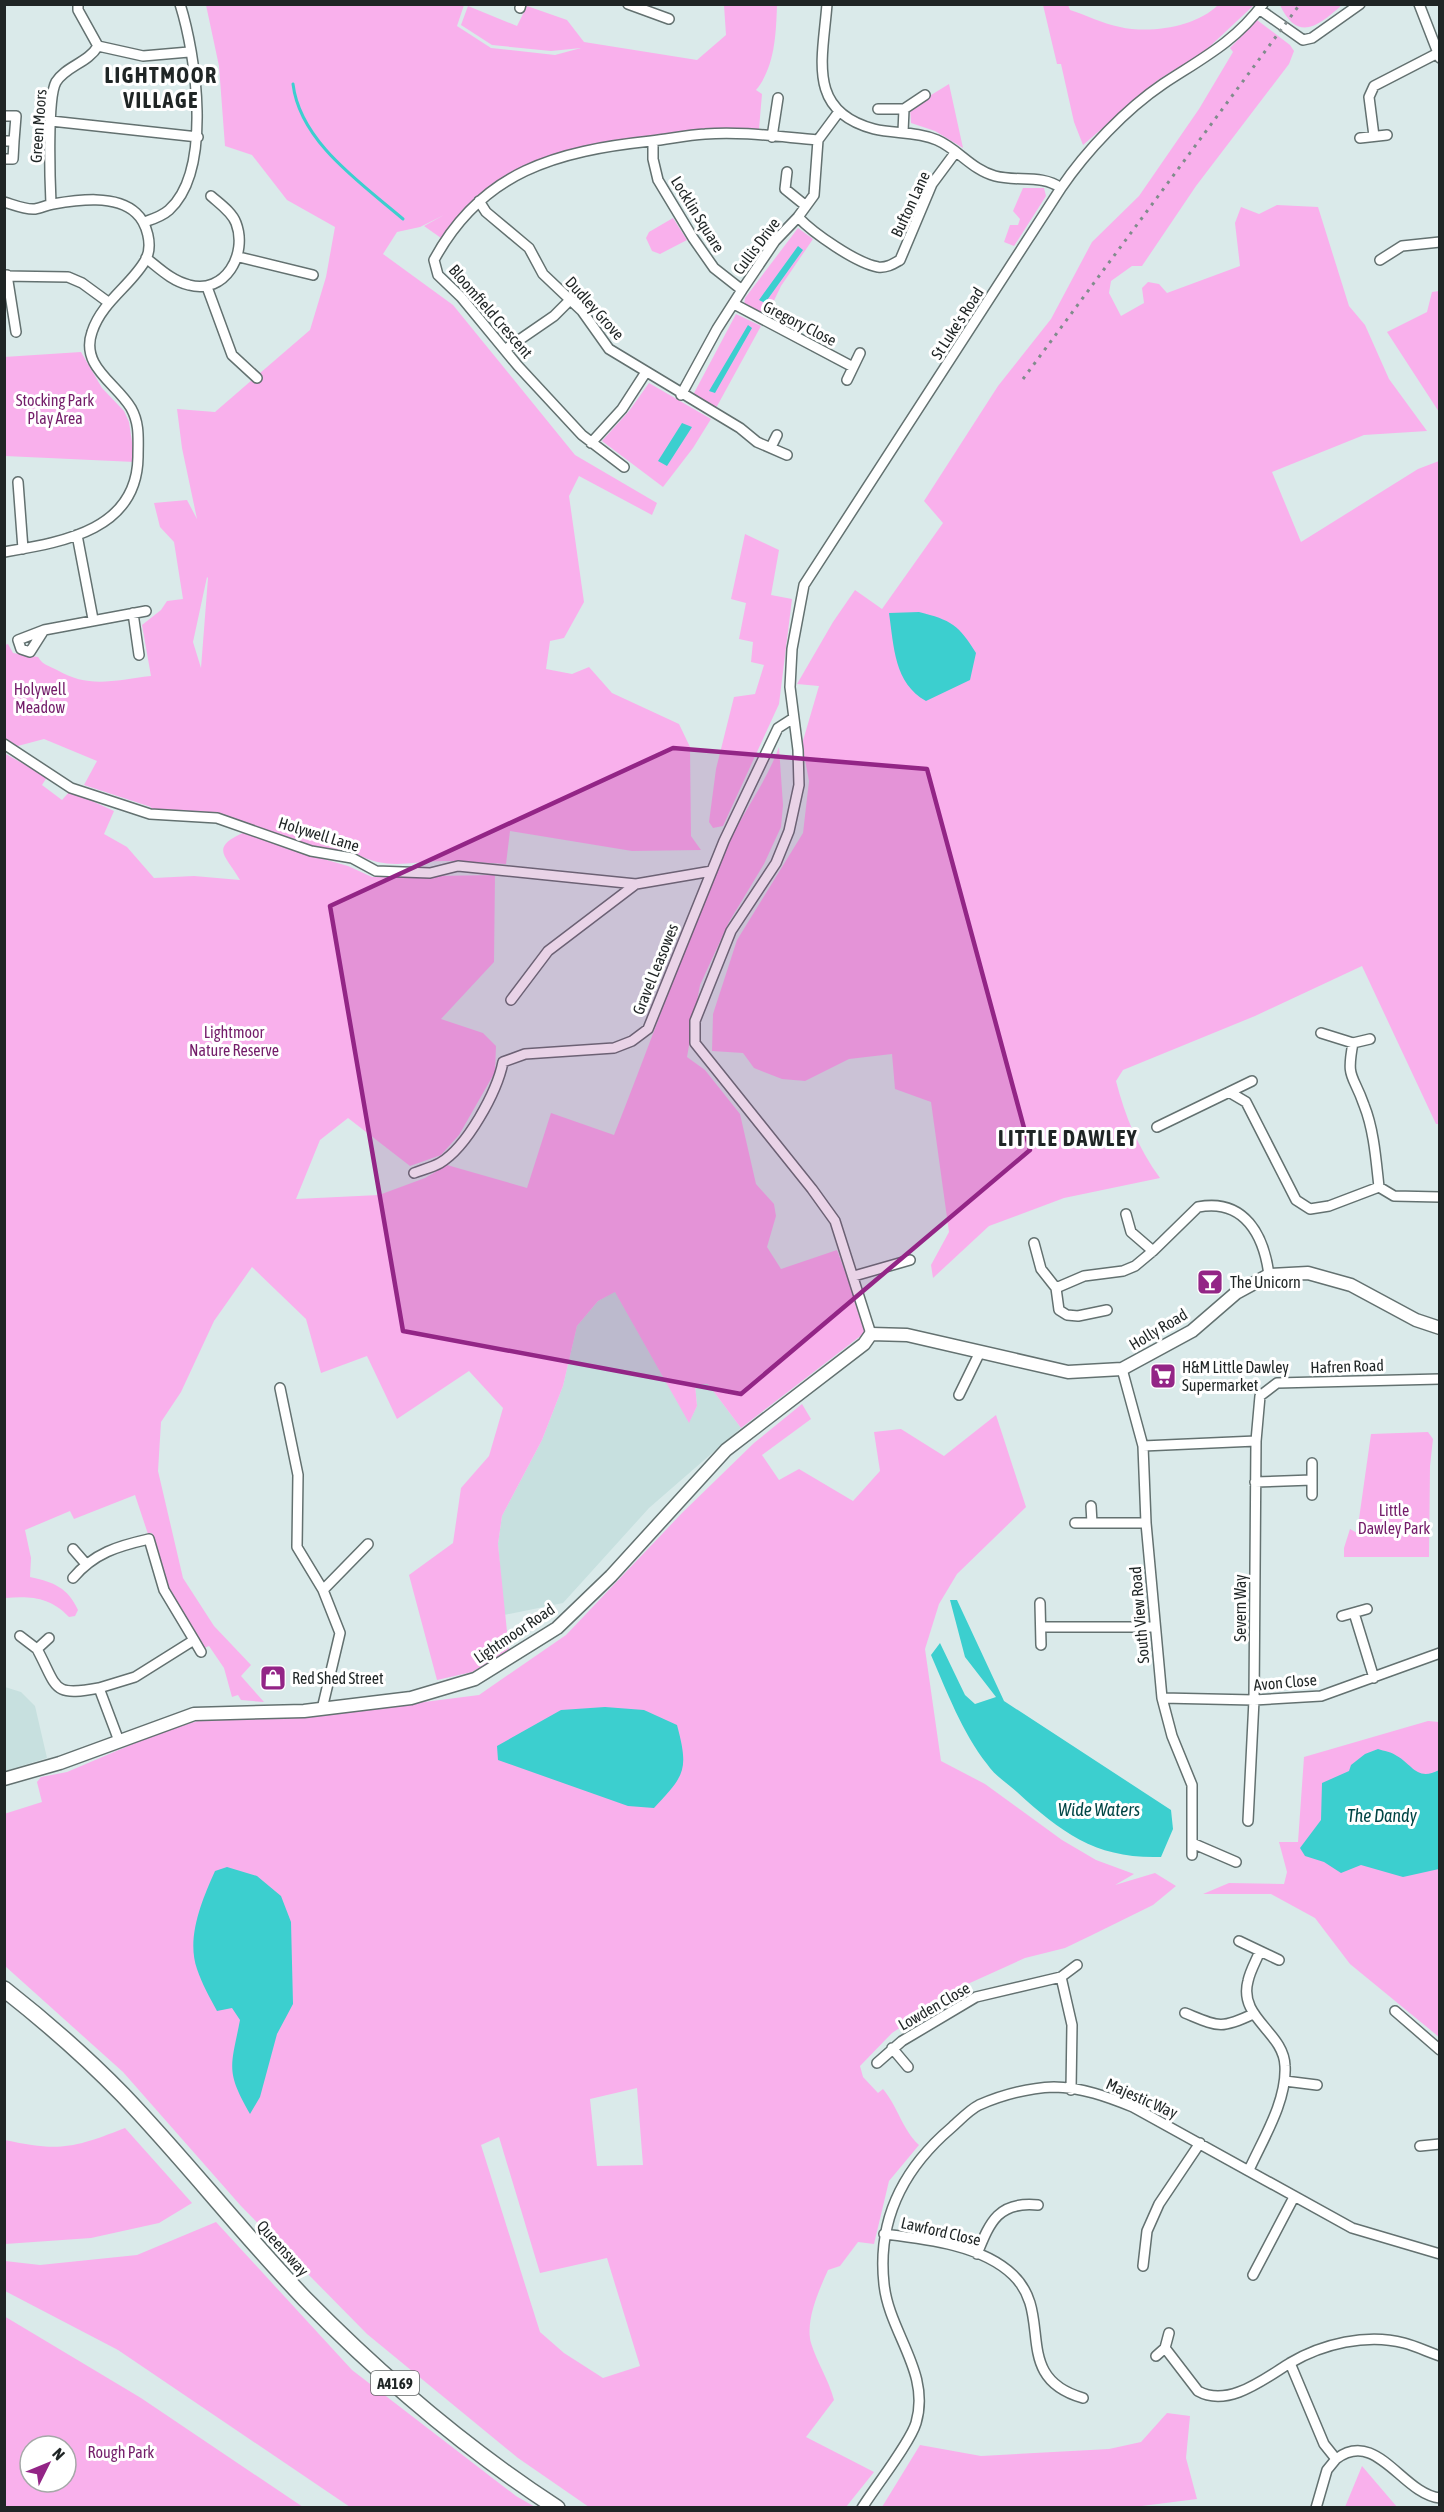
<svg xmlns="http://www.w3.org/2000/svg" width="1444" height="2512" viewBox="0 0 1444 2512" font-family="'Asap Condensed',sans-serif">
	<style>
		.built { fill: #c7e0df }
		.green { fill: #f9b0ec; fill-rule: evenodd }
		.water { fill: #3ccfcf }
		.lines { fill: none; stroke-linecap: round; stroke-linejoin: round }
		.stream { stroke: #3ccfcf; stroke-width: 3 }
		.minor-casing { stroke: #637170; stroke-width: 12 }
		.tertiary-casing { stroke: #637170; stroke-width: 15 }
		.primary-casing { stroke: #637170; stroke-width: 18 }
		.minor { stroke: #fff; stroke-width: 9 }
		.tertiary { stroke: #fff; stroke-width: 12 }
		.primary { stroke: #fff; stroke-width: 15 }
		.rail { stroke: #808c8c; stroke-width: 3; stroke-dasharray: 3 6; stroke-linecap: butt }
		.marked { fill: #932586; fill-opacity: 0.2; stroke: #932586; stroke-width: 4.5; stroke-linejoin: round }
		.labels { text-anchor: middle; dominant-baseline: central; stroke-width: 6; stroke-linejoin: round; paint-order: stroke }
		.shield { fill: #fff; stroke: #626666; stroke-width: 1.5 }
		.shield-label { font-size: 15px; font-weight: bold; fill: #1f2525 }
		.street-label { font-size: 16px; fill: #1f2525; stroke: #fff }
		.park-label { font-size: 16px; fill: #731c69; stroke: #fff }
		.poi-label { font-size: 16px; fill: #1f2525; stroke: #fff; text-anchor: start }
		.water-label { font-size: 18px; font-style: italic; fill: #014545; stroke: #fff }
		.district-label { font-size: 22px; font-weight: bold; letter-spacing: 1.5px; fill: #1f2525; stroke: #fff }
	</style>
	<rect width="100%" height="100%" fill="#daeaea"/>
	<path class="built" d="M615,1291L689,1422L697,1406L695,1384H708L741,1428L649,1508L563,1603L504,1615L498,1544L502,1516L542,1440L563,1386L577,1326L598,1301Z
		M5,1687L21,1692L35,1706L47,1758L5,1771Z"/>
	<path class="green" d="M206,5H464L457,26L491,48L555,55L581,48L551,51L492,45L461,25L468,6L517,26L527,6L567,20L584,42L697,60L726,35L724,5H777C776,34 775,67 756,90L762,94L759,129L685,131L587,146L563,152L546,158L473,202L441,238L424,226L444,215L420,227L397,232L383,254L453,305L575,455L657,503L652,515L579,476L569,496L584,602L564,638L550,641L546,669L572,674L589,667L612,693L679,724L690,747L691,836L701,850L632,851L510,831L506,864C486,863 465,861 444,861C409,861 390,871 356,854L352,858L311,851L217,818L150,814L151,807L84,785L97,761L44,739L14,747L7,740L5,741V645L8,644L13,653L38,657C44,666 48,665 57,670C89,689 115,680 151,676L142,625L161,610L167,601L183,599L174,542L160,527L154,503L187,500L197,519L182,448L177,409L215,412L310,330L326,277L335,227L287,200L252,155L225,146L219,66ZM207,577L208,578L201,668L193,642Z
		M1043,5H1068L1070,10C1086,15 1103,24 1120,27C1150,34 1196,27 1218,5H1254L1205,51L1158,80L1083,145L1074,122L1061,64H1057Z
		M1280,5H1342C1318,26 1298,43 1280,5Z
		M1257,20L1290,45L1294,51L1289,64L1196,186L1142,266H1132L1111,281L1109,293L1121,316L1144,303L1142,288L1148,282L1159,284L1167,293L1240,266L1235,223L1241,207L1259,214L1277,205L1318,207L1349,306L1365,325L1389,379L1427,431L1364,435L1272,472L1301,542L1418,469L1439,461V1124H1436L1362,966L1255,1016L1123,1070L1116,1081C1125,1116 1138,1148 1160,1178L1064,1198L989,1226L933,1278L931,1265L949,1232L931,1102L895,1089L892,1054L849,1059L805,1081L782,1079L754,1068L743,1053L712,1051L713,1014L737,940L803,833L809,781L802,744L819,686L797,684L833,622L855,590L882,609L943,523L924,501L998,386L1051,319L1092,242L1139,196L1199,109L1233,52L1230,48Z
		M949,84L963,148L935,131L911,123L910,108Z
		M1023,188H1044L1046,196L1014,246L1004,242L1010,225H1018L1020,219L1013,211Z
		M673,218L687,240L660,254L652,251L646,238L649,232Z
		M798,228L813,239L781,286L766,317L744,306L745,298Z
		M1439,291H1440L1439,412L1387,332L1427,312L1432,292Z
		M736,314L761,326L716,408L693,395Z
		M81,352L102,388L124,411L129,422L135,462L5,456L4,357Z
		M649,383L711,419L693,448L663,487L602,441L629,411Z
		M745,534L779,550L771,595L792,599L779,704L723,826L713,828L709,822L716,769L734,697L755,694L764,665L751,662L753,642L739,639L746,603L731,599Z
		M779,747L783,805L781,827L764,864L729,922L700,985L687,1057L705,1070L740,1114L756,1184L774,1204L776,1216L767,1247L781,1269L837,1250L867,1331L741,1428L708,1384H695L697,1406L689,1423L615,1292L598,1301L577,1326L563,1386L542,1440L502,1516L498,1544L509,1651L472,1672L437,1680L409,1575L453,1543L461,1488L489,1456L503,1408L469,1371L397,1419L367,1356L321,1373L306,1319L252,1267L214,1321L181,1392L161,1422L158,1471L183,1578L214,1626L251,1665L241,1676L264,1702L241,1700L238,1695L232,1697L224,1668L209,1646L204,1648L164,1581L152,1533L148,1534L135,1495L74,1519L70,1511L25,1530L31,1558L30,1577C54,1582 68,1588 78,1610L75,1616L69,1617C50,1597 31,1596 5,1598L4,753L47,777L42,785L62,800L70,791L114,811L104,834L127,847L154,878L194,876L240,880C225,854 209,848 245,832L288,849L348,866L372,877L495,875L494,962L441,1019L483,1033L496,1046L495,1072L459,1135L441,1155L410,1166L348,1118L320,1140L296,1199L379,1195L425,1178L447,1165L527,1188L551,1113L614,1135C652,1039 686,942 727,847C742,813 766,783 779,747Z
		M802,1404L811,1419L762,1455L779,1480L799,1469L853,1501L880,1471L874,1432L901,1429L944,1456L996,1415L1026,1507L957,1574L939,1604L925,1649L941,1761L985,1784L1062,1840L1096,1860L1134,1874L1115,1885L1155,1873L1176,1886L1153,1905L1090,1936L1065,1948L1025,1958L961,1987L892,2033L860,2066L863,2077L878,2093L883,2089C898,2107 902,2129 919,2145L889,2181L874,2244L858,2242L840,2266L828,2270C819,2290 805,2321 811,2343C817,2363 829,2380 834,2400L806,2437L874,2472L846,2507H589L518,2458L367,2334L241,2206L123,2072L5,1966L4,1814L42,1802L37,1782L41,1777L67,1772L161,1732L201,1720L307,1717L479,1695L566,1635L682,1513L754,1443ZM637,2088L643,2165L597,2166L590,2099ZM499,2137L540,2273L607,2258L640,2366L603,2378L564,2353L540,2332L481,2145Z
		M1428,1432L1433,1439L1430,1466L1429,1557H1344V1548L1350,1529L1357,1533L1371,1434Z
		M1428,1721L1439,1722V2037L1350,1964L1315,1918L1271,1894H1203L1229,1883L1284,1884L1287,1872L1279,1842H1298L1304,1757Z
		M125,2128L192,2203L159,2223L91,2238L5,2244V2140C59,2152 74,2148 125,2128Z
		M216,2222L352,2370L516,2496L535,2507H350L118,2350L5,2291V2261L40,2265L137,2255Z
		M4,2316L141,2398L303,2507H5ZM30,2446H66V2482H30Z
		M1167,2413L1190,2416L1186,2458L1197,2499L1126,2508L882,2507L920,2445L981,2456L1109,2449L1141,2442Z
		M1362,2466L1397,2507H1345Z"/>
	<path class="water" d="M798,246L803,250L765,303L759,300Z
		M748,325L752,328L715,393L709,391Z
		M682,423L692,427L667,466L658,461Z
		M919,612C951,620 959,625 976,653L970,680L926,701C894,683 894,647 889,613Z
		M950,1600H957L1004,1701L1171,1810L1173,1829L1161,1857C1097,1859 1063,1834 1017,1792C1007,1783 994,1775 987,1764C962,1732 947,1692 931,1655L940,1643L965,1695L975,1704L996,1697L965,1657Z
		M605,1707L644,1710L677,1725C689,1770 685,1775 654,1808L628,1806L498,1760L497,1746L561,1710Z
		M1378,1749C1384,1751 1392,1752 1397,1756C1412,1764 1417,1782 1439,1770V1869L1403,1877L1361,1865L1341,1873L1324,1862L1305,1856L1300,1848L1321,1820L1322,1783L1349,1771L1351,1765L1365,1754Z
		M227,1867L257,1876L281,1896L291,1922L293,2004L277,2034L260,2097L250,2114C225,2070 231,2067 240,2020L232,2008L217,2011C210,1998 202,1984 197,1969C186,1938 202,1900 215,1871Z"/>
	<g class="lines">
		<path class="stream" d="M293,84C300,142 361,183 403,219"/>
		<defs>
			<path id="minor" d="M628,4L669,19
				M827,4C823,58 806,111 874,129C894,134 916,131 937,140C958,149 972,170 995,176C1017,182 1042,174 1061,188
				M1419,4L1440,58
				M520,8L521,4
				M1259,9L1303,40L1312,38L1360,4
				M98,46L143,56L189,52
				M878,109H904
				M51,121L198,137
				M903,132L904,109L925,95
				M1374,136L1369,97L1374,86L1438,53
				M772,137L778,98
				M1360,138L1387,135
				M4,141H14L16,116H5
				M653,141V159L658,180L693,238L714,268L742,290
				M4,159H13L14,141
				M787,172L785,189L806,206
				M479,201L486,212L529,248L543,274L582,311L609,349L740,428L757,442L787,455
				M4,202C14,205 26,210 35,209C41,208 47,205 53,204C77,200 116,194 136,213C147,223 153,245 146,259C133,284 102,301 92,332C80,366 116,383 131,408C140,424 138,439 138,457C137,531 62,542 4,552
				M51,204C50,182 47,98 56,82C66,66 88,63 98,46L78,10V4
				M798,217C813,233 856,263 878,267C887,268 893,264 900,260L932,184L955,153
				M144,222C153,219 161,217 169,210C213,170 196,55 180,4
				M239,257L313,275
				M146,258C160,269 172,281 189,285C225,295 248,254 236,223C232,212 220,204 211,196
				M1380,260L1402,246L1440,242
				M7,275L16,332
				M4,276L68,277L82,283L108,302
				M207,287L232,355L257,378
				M734,304L853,367
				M506,349L554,316L570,300
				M847,380L860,353
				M681,395L717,329L742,290L775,241L798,217L814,195L818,140L838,113
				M591,443L622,409L646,372
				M771,447L777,435
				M624,467L582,435L518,366L461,297L438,275L434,260C482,171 557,151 651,141C669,139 687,135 705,134C742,131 781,137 818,140
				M18,482L23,549
				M77,535L93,619
				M133,613L139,655
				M44,630L30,652L21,649L18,640L44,630L146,611
				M4,744L71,788L150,814L217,818L311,851L352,858L376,871L430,873L458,866L636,884L712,871
				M511,1000L548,951L636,884
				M1321,1033L1353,1043L1370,1039
				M1353,1043C1346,1080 1353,1073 1364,1105C1374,1130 1376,1160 1379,1187
				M1229,1092L1246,1102L1296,1200L1310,1209L1329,1206L1379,1187L1394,1196L1440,1197
				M1157,1127L1252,1081
				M414,1173C422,1170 433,1167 440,1163C467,1147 497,1092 503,1062L525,1054L614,1048L632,1041L648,1029L724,841L778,728L792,719
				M1126,1214L1131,1232L1153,1251
				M1034,1243L1041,1269L1056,1288
				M854,1276L910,1260
				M1107,1310L1078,1316L1067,1315L1059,1310L1056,1288L1084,1276L1123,1271L1135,1266L1153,1251L1198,1207C1245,1198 1264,1236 1269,1275
				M871,1334L835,1221L812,1189L695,1043V1021L731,931L776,863L789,831L799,785L798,750L790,687L792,649L804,585L1061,188C1086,151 1126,109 1163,84C1201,59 1235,42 1263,4
				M1122,1369L1143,1446L1146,1523L1162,1698L1172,1736L1192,1785V1855
				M280,1388L298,1475L297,1547L323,1590L340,1633L322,1709
				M959,1395L980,1352
				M1143,1446L1256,1441
				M1255,1482L1312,1480
				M1312,1495V1463
				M1091,1506L1092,1523
				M1075,1523H1146
				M73,1549L86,1564
				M73,1578C94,1553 118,1546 149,1539L164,1590L194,1640L135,1677L99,1688
				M323,1590L368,1544
				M1040,1603L1041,1645
				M1354,1613L1374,1678
				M1342,1616L1367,1609
				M1041,1627H1154
				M20,1636L37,1649
				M49,1638L37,1649C58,1688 51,1697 99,1688L119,1741
				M194,1640L201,1652
				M1162,1698L1254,1700L1321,1696L1440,1653
				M1248,1821L1254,1700L1256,1441L1260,1396L1277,1383L1440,1379
				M1192,1843L1236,1862
				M1239,1941L1260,1951
				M1061,1977L1077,1965
				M1395,2011L1440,2050
				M1185,2013C1217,2026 1220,2030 1253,2014
				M892,2048L908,2067
				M877,2063L902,2041L976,1997L1061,1977L1072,2025L1071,2090
				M1285,2081L1317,2085
				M1420,2146L1440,2144
				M1249,2170C1263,2139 1287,2101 1285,2066C1284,2032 1238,2018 1248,1981C1250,1971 1256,1961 1260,1951L1279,1960
				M884,2234C926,2239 982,2245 1013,2275C1055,2315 1010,2377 1083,2398
				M977,2254C990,2222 998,2201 1038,2205
				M1143,2266L1147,2231L1159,2204L1200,2143
				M1253,2275L1294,2197
				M1165,2348L1169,2333
				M1156,2356L1165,2348L1198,2391C1228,2408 1264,2379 1290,2363L1324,2444L1336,2459L1327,2470L1316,2508
				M1290,2363C1322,2344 1367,2333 1404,2343C1416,2346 1428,2352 1440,2356
				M1336,2459C1377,2428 1402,2494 1440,2498
				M862,2508C875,2487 910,2443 916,2423C931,2372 889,2333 884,2284C877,2220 903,2169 951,2128C959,2121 969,2110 979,2105C1002,2095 1028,2088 1054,2087C1081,2087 1108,2097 1133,2107L1352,2228L1440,2254"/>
			<path id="tertiary" d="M4,1779L60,1763L194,1714L304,1711L411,1698L475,1679L557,1628L611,1576L726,1450L864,1344L871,1334L907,1335L1068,1372L1122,1369L1192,1331L1236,1293L1269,1275L1308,1273L1351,1285L1416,1320L1440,1328"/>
			<path id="primary" d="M4,1989C46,2022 86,2057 123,2095C186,2161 242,2233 305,2299C381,2376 466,2449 557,2508"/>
		</defs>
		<use href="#minor" class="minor-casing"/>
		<use href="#tertiary" class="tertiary-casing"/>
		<use href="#primary" class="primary-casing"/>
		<use href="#minor" class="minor"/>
		<use href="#tertiary" class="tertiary"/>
		<use href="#primary" class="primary"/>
		<path class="rail" d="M1023,379L1300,4"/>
	</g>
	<path class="marked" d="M673,748L927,769L1030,1150L741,1394L403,1331L330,906Z"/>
	<defs>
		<symbol id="bar-square" viewBox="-11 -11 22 22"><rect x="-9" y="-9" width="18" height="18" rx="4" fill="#932586" stroke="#fff"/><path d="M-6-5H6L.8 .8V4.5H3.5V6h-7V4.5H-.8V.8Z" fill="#fff"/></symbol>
		<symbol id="supermarket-square" viewBox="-11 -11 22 22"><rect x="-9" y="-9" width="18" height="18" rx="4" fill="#932586" stroke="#fff"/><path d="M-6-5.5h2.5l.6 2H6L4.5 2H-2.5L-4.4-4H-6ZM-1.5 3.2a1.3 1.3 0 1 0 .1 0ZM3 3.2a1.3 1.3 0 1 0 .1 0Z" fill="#fff"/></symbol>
		<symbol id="shop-square" viewBox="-11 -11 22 22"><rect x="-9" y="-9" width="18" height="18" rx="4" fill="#932586" stroke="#fff"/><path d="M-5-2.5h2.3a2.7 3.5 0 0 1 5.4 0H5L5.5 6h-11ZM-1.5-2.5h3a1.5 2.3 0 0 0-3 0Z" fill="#fff"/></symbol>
	</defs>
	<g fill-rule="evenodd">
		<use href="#bar-square" x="1195" y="1267" width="30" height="30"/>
		<use href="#supermarket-square" x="1148" y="1361" width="30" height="30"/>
		<use href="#shop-square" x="258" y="1663" width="30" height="30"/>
	</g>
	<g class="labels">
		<rect class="shield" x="371" y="2371" width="48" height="24" rx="4.5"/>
		<g class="shield-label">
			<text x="395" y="2383">A4169</text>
		</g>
		<g class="street-label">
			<text transform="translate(38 126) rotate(-86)">Green Moors</text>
			<text transform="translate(910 204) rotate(-65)">Bufton Lane</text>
			<text transform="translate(698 214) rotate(58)">Locklin Square</text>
			<text transform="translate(756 246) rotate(-53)">Cullis Drive</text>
			<text transform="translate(595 308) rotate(48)">Dudley Grove</text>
			<text transform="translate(491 311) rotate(49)">Bloomfield Crescent</text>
			<text transform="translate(800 323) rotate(27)">Gregory Close</text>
			<text transform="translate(957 323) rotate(-57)">St Luke's Road</text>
			<text transform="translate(319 834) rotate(17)">Holywell Lane</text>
			<text transform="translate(655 969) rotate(-68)">Gravel Leasowes</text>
			<text transform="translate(1158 1329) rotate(-31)">Holly Road</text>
			<text transform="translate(1347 1366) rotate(-2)">Hafren Road</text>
			<text transform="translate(1240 1608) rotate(-90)">Severn Way</text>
			<text transform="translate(1139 1615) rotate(-95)">South View Road</text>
			<text transform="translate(514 1633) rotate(-34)">Lightmoor Road</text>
			<text transform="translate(1285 1682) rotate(-5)">Avon Close</text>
			<text transform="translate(934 2006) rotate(-30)">Lowden Close</text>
			<text transform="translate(1142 2098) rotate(24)">Majestic Way</text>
			<text transform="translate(941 2231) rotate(13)">Lawford Close</text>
			<text transform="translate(283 2248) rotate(48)">Queensway</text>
		</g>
		<g class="park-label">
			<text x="55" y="400">Stocking Park<tspan x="55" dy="18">Play Area</tspan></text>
			<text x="40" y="689">Holywell<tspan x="40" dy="18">Meadow</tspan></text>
			<text x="234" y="1032">Lightmoor<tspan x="234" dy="18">Nature Reserve</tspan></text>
			<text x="1394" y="1510">Little<tspan x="1394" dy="18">Dawley Park</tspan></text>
			<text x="121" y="2452">Rough Park</text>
		</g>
		<g class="poi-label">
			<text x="1230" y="1282">The Unicorn</text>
			<text x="1182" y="1367">H&amp;M Little Dawley<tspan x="1182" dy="18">Supermarket</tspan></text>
			<text x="292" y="1678">Red Shed Street</text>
		</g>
		<g class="water-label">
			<text x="1099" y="1809">Wide Waters</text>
			<text x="1382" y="1815">The Dandy</text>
		</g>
		<g class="district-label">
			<text x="161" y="75">LIGHTMOOR<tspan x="161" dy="25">VILLAGE</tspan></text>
			<text x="1068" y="1138">LITTLE DAWLEY</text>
		</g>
	</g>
	<rect width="1444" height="2512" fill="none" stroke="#1f2525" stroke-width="12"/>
	<g transform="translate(48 2464) rotate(47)"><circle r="28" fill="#ffffff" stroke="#a5a8a8" stroke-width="1.5"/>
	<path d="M0-4.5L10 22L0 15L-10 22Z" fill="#932586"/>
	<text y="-9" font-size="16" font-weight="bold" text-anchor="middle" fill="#1f2525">N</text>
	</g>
</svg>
